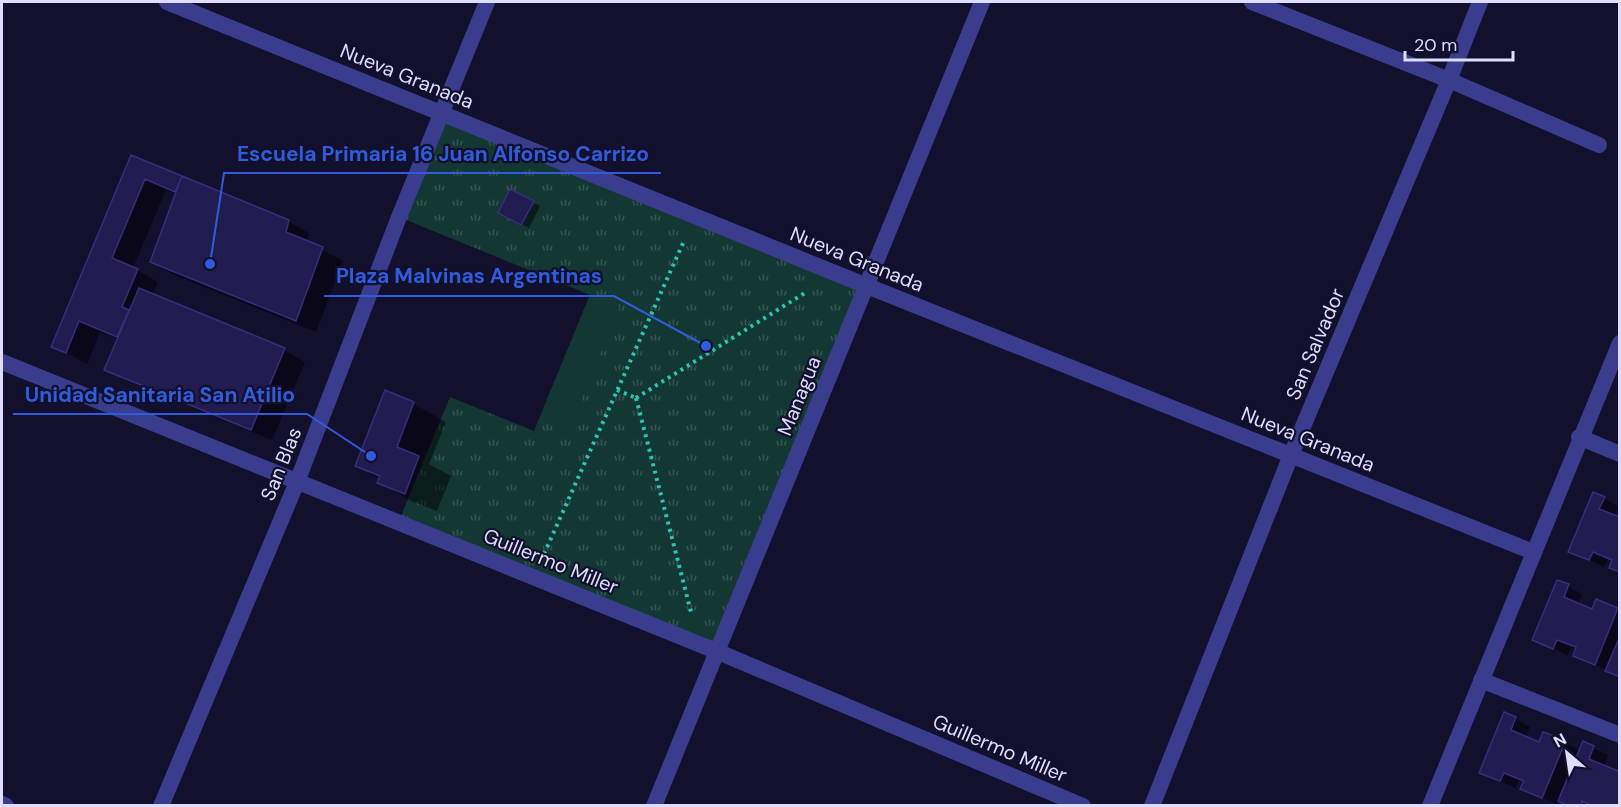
<svg xmlns="http://www.w3.org/2000/svg" width="1621" height="807" viewBox="0 0 1621 807" font-family="'DM Sans',sans-serif">
	<style>
		.park { fill: url(#park-tufts) }
		.pitch { fill: #133833 }
		.shadow { fill: #0007 }
		.building { fill: #221b4f; stroke: #362d7c; stroke-width: 1.5 }
		.lines { fill: none; stroke-linecap: round; stroke-linejoin: round }
		.path { stroke: #2bc4af; stroke-width: 4; stroke-dasharray: 3 4.5; stroke-linecap: butt }
		.minor { stroke: #3a3d8e; stroke-width: 16 }
		.labels { text-anchor: middle; dominant-baseline: central; stroke-width: 4.5; stroke-linejoin: round; paint-order: stroke }
		.street-label { font-size: 20px; fill: #deddff; stroke: #13102d }
		.leader { fill: none; stroke: #305cdc; stroke-width: 2 }
		.callout-dot { fill: #305cdc; stroke: #13102d; stroke-width: 2 }
		.callout-label { font-size: 21px; text-anchor: middle; font-weight: bold; fill: #305cdc; stroke: #13102d; stroke-width: 4.5; stroke-linejoin: round; paint-order: stroke }
	</style>
	<defs>
		<pattern id="park-tufts" width="24" height="20" patternUnits="userSpaceOnUse" patternTransform="scale(1.5)"><rect width="24" height="20" fill="#133833"/><path d="M3 7l-1-3M5 7V3M7 7l1-3M15 17l-1-3M17 17v-4M19 17l1-3" fill="none" stroke="#355452"/></pattern>
	</defs>
	<rect width="100%" height="100%" fill="#13102d"/>
	<path class="park" d="M442,113L867,286L716,651L399,521L450,397L534,431L590,295L399,217Z"/>
	<path class="pitch" d="M590,295L620,307L572,422L543,410Z"/>
	<path class="shadow" d="M132,157L288,221L309,233L307,242L343,261L316,332L172,274L151,262L176,194L166,190L133,268L158,282L152,295L284,350L305,362L272,440L127,381L106,369L118,339L100,332L87,364L53,346Z
		M533,202L540,206L529,228L500,212Z
		M385,392L414,404L446,422L429,464L451,476L437,511L411,501L379,482L380,479L356,466Z
		M1604,498L1618,506L1614,517L1620,519V572L1611,567L1613,561L1608,559L1604,567L1570,551Z
		M1568,586L1582,594L1578,605L1593,611L1597,601L1620,610V677L1575,655L1577,649L1571,647L1568,656L1534,639Z
		M1515,718L1530,727L1525,738L1540,744L1565,742L1580,751L1583,743L1608,755L1604,766L1620,806H1568L1559,800L1557,805L1522,788L1525,782L1519,780L1515,788L1481,772Z"/>
	<path class="building" d="M131,155L182,176L175,192L145,179L112,258L138,269L122,307L129,310L117,337L79,321L66,353L51,347Z
		M182,176L289,220L286,232L323,247L296,321L150,262Z
		M510,189L534,201L521,225L498,213Z
		M139,288L285,348L251,430L104,370Z
		M385,390L414,402L397,447L419,456L405,494L377,483L380,476L355,466Z
		M1593,492L1605,497L1599,509L1620,517V572L1609,568L1612,560L1593,552L1589,560L1568,552Z
		M1557,580L1569,584L1564,597L1592,609L1596,599L1618,608L1595,665L1573,656L1576,647L1557,640L1553,649L1532,640Z
		M1620,636V677L1605,671Z
		M1504,712L1516,717L1511,730L1539,742L1543,732L1566,740L1542,798L1520,789L1524,781L1504,773L1500,781L1479,773Z
		M1583,741L1594,746L1589,759L1618,771L1620,767V806H1593L1582,801L1581,806H1568L1558,801Z"/>
	<g class="lines">
		<path class="path" d="M617,390L636,398
			M636,398L691,612
			M636,398L808,291
			M544,554L684,241"/>
		<path class="minor" d="M167,2L867,286L1533,552
			M1252,2L1449,80L1599,145
			M2,362L716,651L1083,806
			M1579,437L1620,454
			M1481,680L1620,735
			M2,804L6,806
			M161,806L297,482L399,217L487,2
			M654,806L982,2
			M1152,806L1291,455L1449,80L1480,2
			M1430,806L1620,343"/>
	</g>
	<g class="labels">
		<g class="street-label">
			<text transform="translate(407 76) rotate(22)">Nueva Granada</text>
			<text transform="translate(857 259) rotate(22)">Nueva Granada</text>
			<text transform="translate(1315 344) rotate(-67)">San Salvador</text>
			<text transform="translate(799 396) rotate(-68)">Managua</text>
			<text transform="translate(1308 439) rotate(22)">Nueva Granada</text>
			<text transform="translate(281 464) rotate(-68)">San Blas</text>
			<text transform="translate(551 561) rotate(22)">Guillermo Miller</text>
			<text transform="translate(1000 748) rotate(23)">Guillermo Miller</text>
		</g>
	</g>
	<path class="leader" d="M210 264L224 173H661M706 346L614 296H324M371 456L307 414H13"/>
	<g class="callout-dot">
		<circle cx="210" cy="264" r="6"/>
		<circle cx="706" cy="346" r="6"/>
		<circle cx="371" cy="456" r="6"/>
	</g>
	<g class="callout-label">
		<text x="443" y="161">Escuela Primaria 16 Juan Alfonso Carrizo</text>
		<text x="469" y="283">Plaza Malvinas Argentinas</text>
		<text x="160" y="402">Unidad Sanitaria San Atilio</text>
	</g>
	<rect width="1621" height="807" fill="none" stroke="#deddff" stroke-width="6"/>
	<g transform="translate(1567 753) rotate(331)" stroke="#13102d" stroke-width="4.5" paint-order="stroke">
	<path d="M0-4.5L10 22L0 15L-10 22Z" fill="#deddff"/>
	<text y="-9" font-size="16" font-weight="bold" text-anchor="middle" fill="#deddff">N</text>
	</g>
	<path d="M1405 51v9h108v-9" fill="none" stroke="#deddff" stroke-width="3"/>
	<text x="1414" y="51" font-size="18" fill="#deddff" stroke="#13102d" stroke-width="4.5" paint-order="stroke">20 m</text>
</svg>
